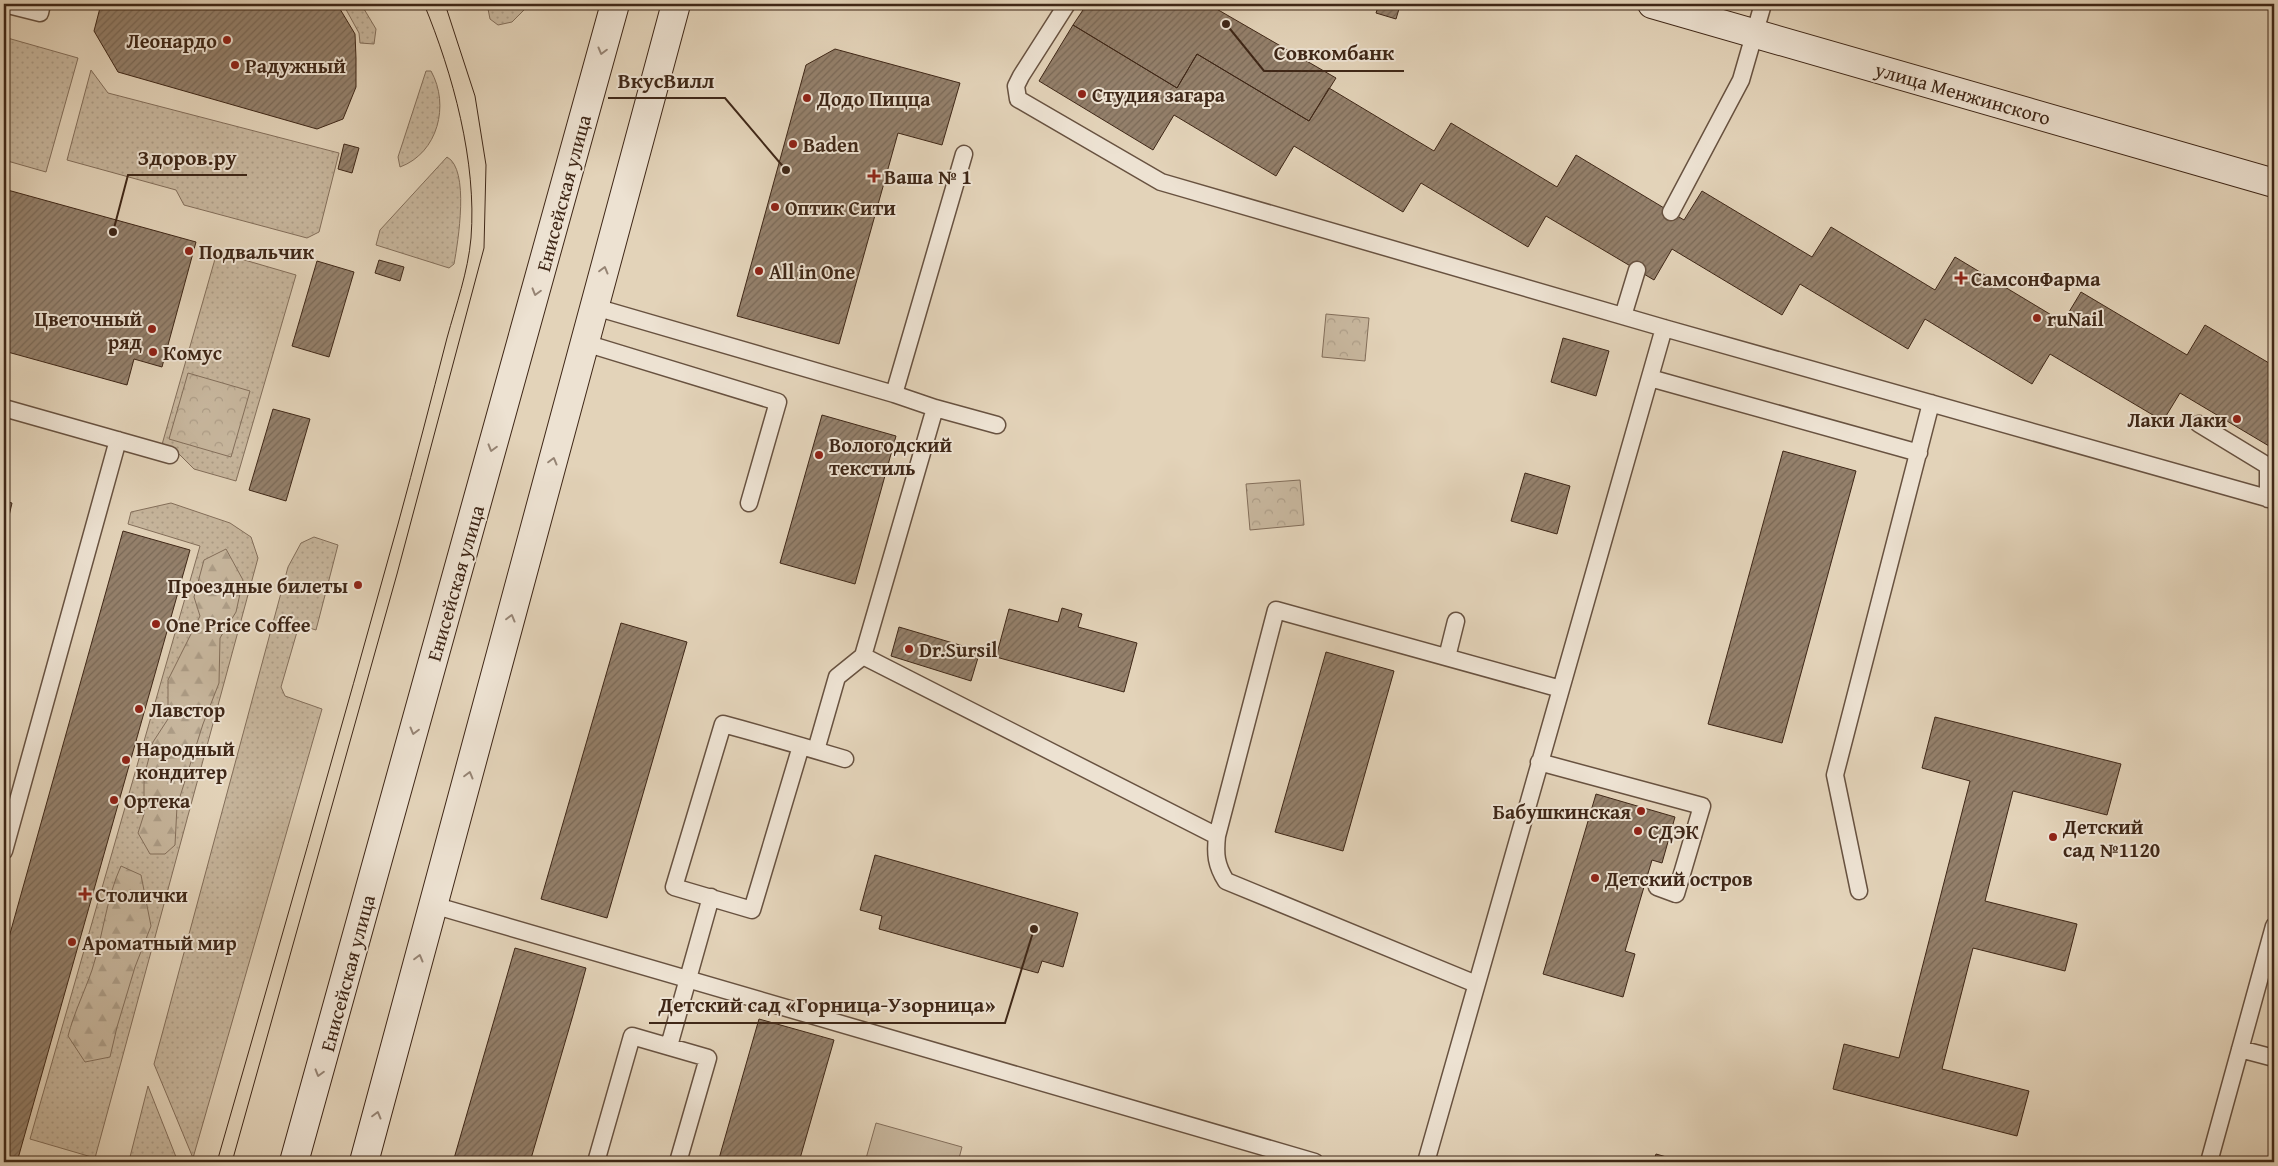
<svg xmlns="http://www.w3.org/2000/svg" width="2278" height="1166" viewBox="0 0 2278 1166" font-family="'Gentium Book Plus',serif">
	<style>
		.grass { fill: url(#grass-dots); stroke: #836e5a }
		.forest { fill: url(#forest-firs); stroke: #836e5a }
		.park { fill: url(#park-crowns); stroke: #836e5a }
		.garden { fill: #c7b69d; stroke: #836e5a }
		.building { fill: url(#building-hatch); stroke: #3f2717 }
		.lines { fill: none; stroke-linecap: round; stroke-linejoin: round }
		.service-casing { stroke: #685240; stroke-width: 19 }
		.secondary-casing { stroke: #3f2717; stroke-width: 30 }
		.service { stroke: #ede2d2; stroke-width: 16 }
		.secondary { stroke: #ede2d2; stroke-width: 28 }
		.tram { stroke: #3f2717; stroke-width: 1 }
		.oneway { stroke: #968474 }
		.poi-dot { fill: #8f2418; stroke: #ede2d2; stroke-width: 2 }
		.labels { text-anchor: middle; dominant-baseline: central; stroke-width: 4; stroke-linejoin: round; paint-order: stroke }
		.poi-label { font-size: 20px; font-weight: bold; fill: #3f2717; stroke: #ede2d2; text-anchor: start }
		.street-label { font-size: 20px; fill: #3f2717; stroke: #ede2d2 }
		.leader { fill: none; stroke: #3f2717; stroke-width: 2 }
		.callout-dot { fill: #3f2717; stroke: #ede2d2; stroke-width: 2 }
		.callout-label { font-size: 21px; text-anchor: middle; font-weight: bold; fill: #3f2717; stroke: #ede2d2; stroke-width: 4; stroke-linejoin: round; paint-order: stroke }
	</style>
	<defs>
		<pattern id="grass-dots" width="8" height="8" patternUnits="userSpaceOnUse" patternTransform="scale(1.25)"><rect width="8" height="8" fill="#c7b69d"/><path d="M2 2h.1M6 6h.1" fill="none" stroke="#ac9c86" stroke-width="1.8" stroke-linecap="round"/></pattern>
		<pattern id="forest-firs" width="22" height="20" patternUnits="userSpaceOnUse" patternTransform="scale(1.25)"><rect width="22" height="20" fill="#c7b69d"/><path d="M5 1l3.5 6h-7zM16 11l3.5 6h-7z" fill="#ac9c86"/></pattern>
		<pattern id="park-crowns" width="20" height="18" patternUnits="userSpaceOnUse" patternTransform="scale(1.25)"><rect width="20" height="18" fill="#c7b69d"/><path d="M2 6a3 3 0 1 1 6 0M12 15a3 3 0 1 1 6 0" fill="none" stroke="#ac9c86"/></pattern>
		<pattern id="building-hatch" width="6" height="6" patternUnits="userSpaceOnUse" patternTransform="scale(1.25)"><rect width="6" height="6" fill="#94806b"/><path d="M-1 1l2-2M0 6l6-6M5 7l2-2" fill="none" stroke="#7a6957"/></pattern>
	</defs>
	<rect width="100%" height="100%" fill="#e3d3b9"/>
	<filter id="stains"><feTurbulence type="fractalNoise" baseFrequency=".004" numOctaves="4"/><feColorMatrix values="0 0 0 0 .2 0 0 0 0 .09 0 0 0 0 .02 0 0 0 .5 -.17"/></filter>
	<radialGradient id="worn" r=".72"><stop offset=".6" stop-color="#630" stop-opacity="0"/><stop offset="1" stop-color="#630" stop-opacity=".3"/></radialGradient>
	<path class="grass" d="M343,4H361L376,29L374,44L360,43L359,33Z
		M487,4H530L512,22L498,25L490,19Z
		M4,37L78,58L46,172L4,160Z
		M91,70L108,93L339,153L319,232L307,238L184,205L176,190L67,160Z
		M426,71H431C450,105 438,153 400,167L398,157Z
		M447,157C470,169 458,242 454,264L449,268L376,245L380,230Z
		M217,252L296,275L236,481L194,469L177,452L161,448Z
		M171,503L230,523L251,537L258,558L95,1158L30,1139L200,546L128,524L131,512Z
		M314,537L338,545L316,630L299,625L281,687L285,696L322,709L193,1158L154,1064L288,567L301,543Z
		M148,1086L178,1162L129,1161Z"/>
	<path class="forest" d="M226,549L243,580L236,612L220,638L219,683L203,724L177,806L175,845L165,854H150L138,833L144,814V777L153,742L168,719V680L200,616L194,597L204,560Z
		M121,866L141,875L151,926L135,967L117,1027L110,1057L85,1062L68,1036C74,1013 84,993 92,970C103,936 106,899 121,866Z"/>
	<path class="park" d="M1326,314L1369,318L1365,361L1322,357Z
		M188,373L250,391L231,457L169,439Z
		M1300,480L1304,525L1250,530L1246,484Z"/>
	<path class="garden" d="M876,1123L962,1147L958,1162H865Z"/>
	<path class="building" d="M101,4H337L355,34L356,58V87L343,119L317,129L118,72L94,31Z
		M1087,4H1208L1336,78L1309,121L1197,54L1177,88L1073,25Z
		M1379,4L1399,9L1396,19L1376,13Z
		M1073,25L1177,88L1197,54L1309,121L1329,88L1434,151L1451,123L1557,187L1576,155L1684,220L1702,191L1812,257L1831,227L1935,290L1955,257L2063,322L2081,292L2187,355L2205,325L2274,366V449L2180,393L2163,421L2050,354L2032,384L1925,319L1908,349L1800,284L1782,315L1672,249L1654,280L1546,216L1528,247L1421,183L1403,212L1294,146L1276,176L1174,115L1153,150L1039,81Z
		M835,49L960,83L942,145L898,133L839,344L737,316L806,65Z
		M344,144L359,148L352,173L338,169Z
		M4,189L196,242L162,367L134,359L127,385L4,351Z
		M379,260L404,267L400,281L375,273Z
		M317,261L354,272L329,357L292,346Z
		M1563,338L1609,351L1596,396L1551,382Z
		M273,409L310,419L286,501L249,490Z
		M822,415L896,436L855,584L780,563Z
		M1783,451L1856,471L1782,743L1708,724Z
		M1525,473L1570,486L1557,534L1511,521Z
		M4,501L12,503L4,538Z
		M123,531L190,550L17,1162H4V955Z
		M1062,608L1082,614L1078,627L1137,643L1124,692L996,657L1009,609L1058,622Z
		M621,623L687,642L607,918L541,899Z
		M899,627L980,651L971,681L891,656Z
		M1326,652L1394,671L1343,851L1275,832Z
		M1935,717L2121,764L2107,815L2013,791L1985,901L2077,924L2065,971L1973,948L1942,1069L2029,1091L2017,1136L1833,1089L1844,1044L1899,1058L1970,781L1922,768Z
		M1596,794L1675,817L1662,863L1652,860L1625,951L1635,954L1623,997L1543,974Z
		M875,855L1078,913L1063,967L1042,961L1038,973L879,929L882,916L860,910Z
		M515,948L586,968L573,1015L530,1162H453Z
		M759,1019L834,1040L799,1162H718Z
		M1656,1154L1684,1162H1653Z"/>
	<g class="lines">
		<defs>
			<path id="service" d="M4,4L40,13L42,4
				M1067,4L1021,76L1016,86L1018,99L1161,182L1664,328L2274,500
				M1671,212L1741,80L1763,4
				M595,307L894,394L964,154
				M1623,316L1637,270
				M585,343L778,402L749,503
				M1650,378L1919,453
				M894,394L935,408
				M4,408L170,455
				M2199,424L2268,466V499
				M863,656L1217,836
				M1447,657L1456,621
				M801,746L752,910L674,887L723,724C764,735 805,747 845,759
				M816,750L837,677L863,656L935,408L997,425
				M1539,762L1702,806L1676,894L1657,887
				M4,851L118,440
				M1859,891L1835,775L1931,403
				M433,905L1315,1162
				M1476,984L1226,881C1216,865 1215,854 1217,836L1276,610L1561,689
				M669,1046L711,897
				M2240,1049L2274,1058
				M596,1162L632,1036L708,1058L678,1162
				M1426,1162L1664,328
				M2209,1162L2274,926"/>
			<path id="secondary" d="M1652,4L2274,183
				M294,1162L615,4
				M364,1162L676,4"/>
		</defs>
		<use href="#service" class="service-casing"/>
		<use href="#secondary" class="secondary-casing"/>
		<use href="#service" class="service"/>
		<use href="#secondary" class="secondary"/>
		<path class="tram" d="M217,1162C278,950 339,737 398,524C415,462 431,400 447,338C456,305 468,272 471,238C477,162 453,74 424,4
			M232,1162L397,574L484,248L486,165L475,96L445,4"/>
	</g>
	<defs><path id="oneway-chevron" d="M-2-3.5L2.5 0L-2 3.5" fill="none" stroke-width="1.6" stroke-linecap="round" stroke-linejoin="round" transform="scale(1.25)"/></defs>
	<g class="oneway">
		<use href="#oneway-chevron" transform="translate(602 51) rotate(105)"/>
		<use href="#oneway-chevron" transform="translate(604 270) rotate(-75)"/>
		<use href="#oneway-chevron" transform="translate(536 292) rotate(106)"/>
		<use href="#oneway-chevron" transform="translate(492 448) rotate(106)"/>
		<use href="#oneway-chevron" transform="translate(553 461) rotate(-75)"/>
		<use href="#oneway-chevron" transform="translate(511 618) rotate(-75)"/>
		<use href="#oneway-chevron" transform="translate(414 731) rotate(105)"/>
		<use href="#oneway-chevron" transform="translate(469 775) rotate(-75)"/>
		<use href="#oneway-chevron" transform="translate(419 958) rotate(-75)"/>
		<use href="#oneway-chevron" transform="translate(319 1073) rotate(106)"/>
		<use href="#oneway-chevron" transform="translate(377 1115) rotate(-75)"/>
	</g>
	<g class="poi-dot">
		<circle cx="227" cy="40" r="5"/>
		<circle cx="235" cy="65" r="5"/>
		<circle cx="1082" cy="94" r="5"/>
		<circle cx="807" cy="98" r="5"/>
		<circle cx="793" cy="144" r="5"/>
		<path d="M871.5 168.5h5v5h5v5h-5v5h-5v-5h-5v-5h5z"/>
		<circle cx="775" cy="207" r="5"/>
		<circle cx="189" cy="251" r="5"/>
		<circle cx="759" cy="271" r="5"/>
		<path d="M1958.5 270.5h5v5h5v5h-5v5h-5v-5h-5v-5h5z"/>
		<circle cx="2037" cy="318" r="5"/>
		<circle cx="152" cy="329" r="5"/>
		<circle cx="153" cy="352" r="5"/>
		<circle cx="2237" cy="419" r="5"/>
		<circle cx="819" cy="455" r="5"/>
		<circle cx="358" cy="585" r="5"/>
		<circle cx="156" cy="624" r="5"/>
		<circle cx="909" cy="649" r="5"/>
		<circle cx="139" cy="709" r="5"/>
		<circle cx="126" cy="760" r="5"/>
		<circle cx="114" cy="800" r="5"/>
		<circle cx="1641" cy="811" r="5"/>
		<circle cx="1638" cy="831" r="5"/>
		<circle cx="2053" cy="837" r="5"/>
		<circle cx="1595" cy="878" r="5"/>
		<path d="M82.5 886.5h5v5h5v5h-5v5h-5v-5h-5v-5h5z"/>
		<circle cx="72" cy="942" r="5"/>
	</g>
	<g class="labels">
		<g class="poi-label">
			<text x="217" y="40" text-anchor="end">Леонардо</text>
			<text x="245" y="65">Радужный</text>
			<text x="1092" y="94">Студия загара</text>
			<text x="817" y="98">Додо Пицца</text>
			<text x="803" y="144">Baden</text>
			<text x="884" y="176">Ваша № 1</text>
			<text x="785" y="207">Оптик Сити</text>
			<text x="199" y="251">Подвальчик</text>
			<text x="769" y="271">All in One</text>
			<text x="1971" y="278">СамсонФарма</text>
			<text x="142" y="318" text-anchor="end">Цветочный<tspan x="142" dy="23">ряд</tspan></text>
			<text x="2047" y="318">ruNail</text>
			<text x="163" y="352">Комус</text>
			<text x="2227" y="419" text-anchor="end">Лаки Лаки</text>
			<text x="829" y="444">Вологодский<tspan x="829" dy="23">текстиль</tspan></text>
			<text x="348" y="585" text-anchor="end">Проездные билеты</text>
			<text x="166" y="624">One Price Coffee</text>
			<text x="919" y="649">Dr.Sursil</text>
			<text x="149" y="709">Лавстор</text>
			<text x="136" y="748">Народный<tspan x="136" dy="23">кондитер</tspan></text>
			<text x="124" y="800">Ортека</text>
			<text x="1631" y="811" text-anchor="end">Бабушкинская</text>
			<text x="2063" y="826">Детский<tspan x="2063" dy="23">сад №1120</tspan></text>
			<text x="1648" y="831">СДЭК</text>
			<text x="1605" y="878">Детский остров</text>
			<text x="95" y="894">Столички</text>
			<text x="82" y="942">Ароматный мир</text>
		</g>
		<g class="street-label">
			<text transform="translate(1963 93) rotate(16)">улица Менжинского</text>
			<text transform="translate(563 193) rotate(-75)">Енисейская улица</text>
			<text transform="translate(455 583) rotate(-74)">Енисейская улица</text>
			<text transform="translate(347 973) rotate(-75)">Енисейская улица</text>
		</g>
	</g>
	<path class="leader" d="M1226 24L1264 71H1404M786 170L725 98H608M113 232L128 175H247M1034 929L1005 1023H649"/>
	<g class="callout-dot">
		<circle cx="1226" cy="24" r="5"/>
		<circle cx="786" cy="170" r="5"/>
		<circle cx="113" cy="232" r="5"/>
		<circle cx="1034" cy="929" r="5"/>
	</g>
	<g class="callout-label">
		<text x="1334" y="60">Совкомбанк</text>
		<text x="666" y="88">ВкусВилл</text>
		<text x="187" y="165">Здоров.ру</text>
		<text x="827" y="1012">Детский сад «Горница-Узорница»</text>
	</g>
	<rect width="2278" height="1166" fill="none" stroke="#e3d3b9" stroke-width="20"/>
	<rect x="5" y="5" width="2268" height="1156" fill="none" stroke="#3f2717" stroke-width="2.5"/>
	<rect x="10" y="10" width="2258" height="1146" fill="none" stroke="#3f2717"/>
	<rect width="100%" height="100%" filter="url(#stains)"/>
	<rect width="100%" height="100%" fill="url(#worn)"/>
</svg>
